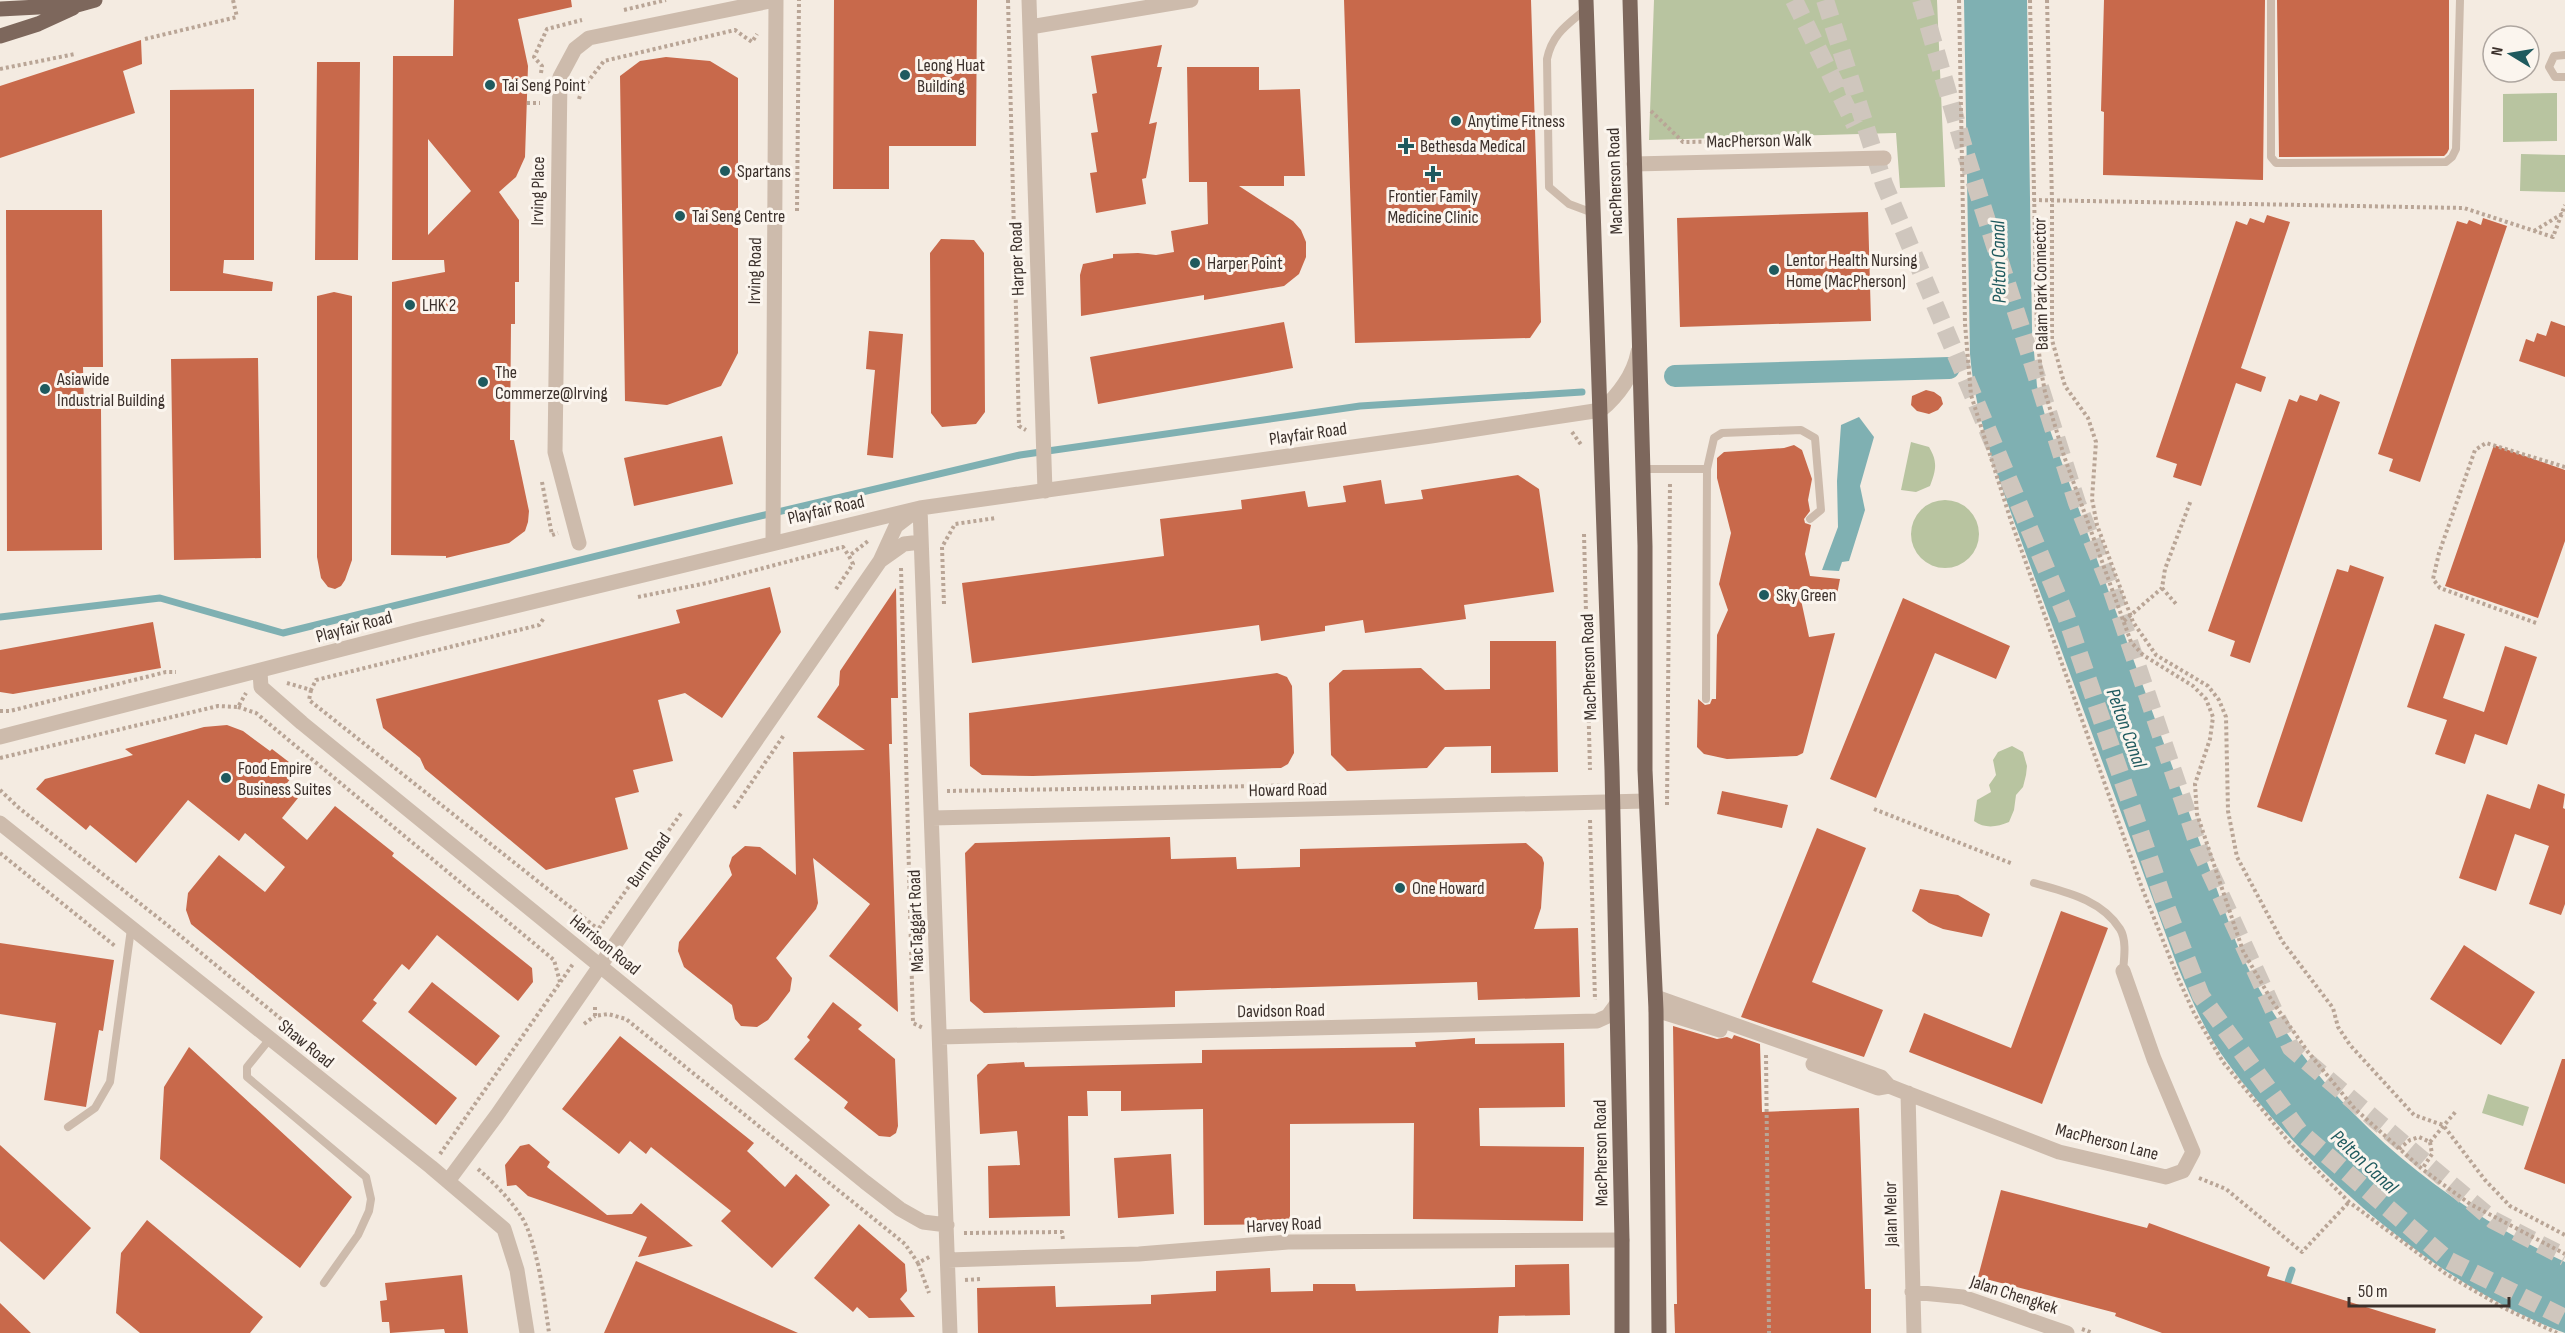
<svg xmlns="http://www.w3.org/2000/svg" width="2565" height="1333" viewBox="0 0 2565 1333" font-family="'Sofia Sans Condensed',sans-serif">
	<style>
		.green { fill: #b8c4a0 }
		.water { fill: #7fb0b2 }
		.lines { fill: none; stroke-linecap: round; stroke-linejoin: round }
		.stream { stroke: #7fb0b2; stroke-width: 7 }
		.canal { stroke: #7fb0b2; stroke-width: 22 }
		.building { fill: #c8694b; fill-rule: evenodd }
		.motorway-tunnel { stroke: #cfc6bd; stroke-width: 18; stroke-dasharray: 18 9; stroke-linecap: butt }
		.path { stroke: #b9a596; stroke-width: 4; stroke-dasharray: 3 3; stroke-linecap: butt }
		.service { stroke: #cdbbac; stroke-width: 8 }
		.minor { stroke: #cdbbac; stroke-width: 15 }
		.primary { stroke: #7d675c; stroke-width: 15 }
		.path-bridge { stroke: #b9a596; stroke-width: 4; stroke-dasharray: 3 3; stroke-linecap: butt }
		.poi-dot { fill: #1f5a5e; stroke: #fbf5ee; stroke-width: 2 }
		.labels { text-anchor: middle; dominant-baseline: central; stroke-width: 6; stroke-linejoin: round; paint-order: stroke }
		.poi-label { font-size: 18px; fill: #3b302b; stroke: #fbf5ee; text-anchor: start }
		.street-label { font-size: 18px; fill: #3b302b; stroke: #fbf5ee }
		.water-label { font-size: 20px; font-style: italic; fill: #1f5a5e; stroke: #fbf5ee }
	</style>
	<rect width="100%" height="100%" fill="#f4ebe1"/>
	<path class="green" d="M1654,0H1937L1945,187L1900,188L1896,133L1649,140Z
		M2557,93V141L2503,142V94Z
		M2521,154L2565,155V192L2520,191Z
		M1911,442L1929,447C1938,462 1936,470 1930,486L1916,492L1901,490Z
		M1911 534a34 34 0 1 1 68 0a34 34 0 1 1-68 0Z
		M2012,746L2023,752L2027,766L2026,775L2023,787L2016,795L2014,810L2009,822C1997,827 1985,829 1974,821L1977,800L1991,792L1989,785L1996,775L1993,760L1998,752Z
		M2488,1094L2529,1107L2523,1126L2482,1113Z"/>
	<path class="water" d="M1964,0H2027L2032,329L2037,386L2046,419L2236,942C2297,1084 2427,1198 2565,1262V1333C2438,1286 2307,1171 2227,1062C2205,1033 2191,998 2177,965L2011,513C1992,459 1975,412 1970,354Z
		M1859,417L1874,437L1860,486L1865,510L1849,561L1842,562L1839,571L1822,570L1838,527L1837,481L1841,425Z"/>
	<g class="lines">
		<path class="stream" d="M0,617L160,598L283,633L735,522L1020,455L1360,406L1582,392
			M2285,1291L2292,1270"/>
		<path class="canal" d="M1675,376L1949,368"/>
	</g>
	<path class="building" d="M454,0H571L572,7L518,19L528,66L525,157L516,177L499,192L519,220V282H515V324H511L510,440H514L529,511L528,522L525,531L509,543L446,558V556L391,555L392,282L445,272L444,260H392L393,56H453ZM428,139L471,191L428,235Z
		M834,0H977L976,146H889V189H833Z
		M1344,0H1531L1541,322L1530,338L1355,343Z
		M2104,0H2265L2263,180L2103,175L2104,112L2101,111Z
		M2277,0H2449V149L2447,153L2444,156L2279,157Z
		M141,40L142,64L123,71L135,113L0,158V86Z
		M1162,45L1157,67H1162L1149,124L1157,122L1146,178L1142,179L1146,204L1096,213L1090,173L1097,172L1091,133L1098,132L1092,94L1097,93L1091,56Z
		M666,57L710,61L738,78V353L721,386L667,405L625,401L620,76L640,61Z
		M317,62H360L358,260H315Z
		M1187,67H1259V90L1300,89L1305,176H1284V186H1239L1293,221L1301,230L1306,242V257L1299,274L1284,286L1204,300V295L1081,316L1080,275L1083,264L1113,258V254L1138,253L1156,255L1174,252L1171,231L1208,224L1207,182H1189Z
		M254,89V260H224L223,273L273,282L272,291H170V90Z
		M6,210H102L103,367H83L84,409H101L102,550L7,551Z
		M1868,212L1871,321L1680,327L1677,218Z
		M2267,215L2290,222L2241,368L2266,377L2261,392L2236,383L2201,486L2173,477L2177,464L2156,457L2236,221L2247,225L2250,218L2264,223Z
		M2483,218L2507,226L2420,482L2389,471L2393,459L2378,454L2457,221L2467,224L2469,220L2481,225Z
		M941,239L974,240L984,253L985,412L976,424L942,427L931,413L930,253Z
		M334,292L352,296V560L345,580L341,586L335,589L328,587L321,578L317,557V296Z
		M2551,321L2565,326V377L2519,361L2526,339L2534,342L2537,333L2546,336Z
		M1284,322L1293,368L1098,404L1090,357Z
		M869,331L903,334L893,458L867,455L875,370L866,369Z
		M258,358L261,558L174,560L171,359Z
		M1926,390L1934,392L1941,397L1943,404L1938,410L1929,414L1917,411L1911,405L1912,396Z
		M2320,394L2340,402L2250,663L2230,656L2235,641L2208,631L2289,399L2297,402L2300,395L2317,401Z
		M722,436L733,484L634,506L624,458Z
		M1794,445L1802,450L1812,479L1808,500L1810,511L1804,519L1805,523L1811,525L1805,554L1810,576L1840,579L1836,600H1801L1809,637L1835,633L1803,753L1797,756L1727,759L1704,754L1697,747L1698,699L1705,705L1710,704L1712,699H1716L1717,635L1728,610L1719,584L1731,533L1717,478V458L1724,452L1784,448Z
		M2494,445L2565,470V541L2538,618L2445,586Z
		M1518,475L1539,489L1554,592L1464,605L1466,619L1365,633L1363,620L1325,626V631L1261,641L1259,625L972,663L962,583L1164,556L1160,519L1242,509L1241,500L1305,491L1308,507L1346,502L1343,486L1381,480L1385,504L1423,499L1421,490Z
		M2350,565L2384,577L2302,822L2257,807L2337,569L2348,572Z
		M770,587L781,632L722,718L685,693L658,700L673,761L633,770L639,792L615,798L628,849L546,870L425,769L420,758L383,728L376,699L680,623L676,610Z
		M896,588L898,698H891L892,744H889L898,1012L829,956L870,904L813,858L818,903L816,909L776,958L792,978L790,991L768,1020L757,1027L741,1026L735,1019L732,1005L684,967L678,951L679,942L732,875L729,866L732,857L745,846L760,847L796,875L793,752L865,750L817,717L839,685L840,671Z
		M1903,598L2010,646L1996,679L1935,653L1876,798L1830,779Z
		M153,622L161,668L13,694L0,692V650Z
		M2435,624L2465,634L2443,698L2484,712L2505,646L2537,657L2507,745L2475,734L2465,764L2435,754L2447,720L2407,707Z
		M1490,641H1556L1558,772L1491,773V746L1445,747L1427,768L1347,771L1331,755L1329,683L1343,670L1421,668L1445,690L1490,689Z
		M1277,673L1287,677L1292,686L1294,753L1288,764L1281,768L1033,776L982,775L970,766L969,713Z
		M227,725L243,731L270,751L272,749L298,769L284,787L298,798L282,818L307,840L335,806L394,853L392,856L532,968L533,982L518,1001L437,935L409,970L402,964L373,1000L377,1003L362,1021L457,1098L436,1125L191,924L186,910L188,893L219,855L265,892L285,867L245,833L239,841L188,800L136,863L90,825L86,830L36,789L45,779L133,755L125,749L204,727Z
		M2538,784L2565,794L2563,808L2565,809V904L2561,915L2529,904L2549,846L2515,834L2496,891L2459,878L2487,794L2530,809Z
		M1722,791L1788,805L1782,828L1717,814Z
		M1817,828L1866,848L1812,982L1883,1010L1864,1057L1741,1017Z
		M1170,837L1171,859L1236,857L1237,869L1300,867V849L1526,843L1542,857L1544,863L1541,908L1534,929L1578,928L1580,997L1478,1000L1477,982L1175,991V1007L984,1013L970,1001L965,853L975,843Z
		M1920,889L1958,895L1990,914L1982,937L1943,929L1929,923L1912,911Z
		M2061,911L2108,928L2042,1104L1909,1052L1924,1013L2011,1048Z
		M0,943L114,960L103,1031L99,1030L86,1107L44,1100L56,1023L0,1014Z
		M2464,945L2535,992L2501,1045L2430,999Z
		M432,982L500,1036L476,1066L408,1012Z
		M833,1002L862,1025L858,1029L895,1059L898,1126L896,1133L890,1137L879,1136L844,1108L848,1102L794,1059L810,1040L807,1037Z
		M1673,1026L1717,1039L1727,1037L1732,1039L1734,1035L1760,1044L1762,1112L1859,1108L1865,1289H1871V1333H1675L1674,1304H1677Z
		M620,1036L754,1143L747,1151L785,1187L796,1174L830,1205L772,1268L721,1221L731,1211L651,1147L646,1154L630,1141L619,1154L562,1109Z
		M1475,1038V1044L1564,1043L1565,1107L1479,1108L1480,1146L1584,1147L1583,1221L1413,1219L1414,1123L1290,1124V1224L1204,1225L1203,1109L1121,1111V1091H1087L1088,1116H1068L1070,1216L989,1218L988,1166L1020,1165L1017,1131L980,1134L977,1075L988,1064L1024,1062L1025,1067L1202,1063V1050L1416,1047L1415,1042Z
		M189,1047L352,1197L300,1268L160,1159L164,1087Z
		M2562,1059H2565V1184L2524,1169Z
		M529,1144L550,1162L547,1167L607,1215L632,1214L641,1203L693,1246L638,1257L647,1237L528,1196L516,1185L507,1186L505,1165L520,1146Z
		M0,1145L91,1228L44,1280L0,1241Z
		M1171,1154L1174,1214L1118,1218L1114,1158Z
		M2001,1190L2147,1228L2149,1223L2270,1267L2267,1276L2436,1329L2435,1333H2162L2115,1316L2116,1313L1978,1277Z
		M147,1220L263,1317L250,1333H140L116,1313L121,1253Z
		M859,1224L905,1264L907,1291L900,1299L915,1317L869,1318L857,1307L853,1312L814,1278Z
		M636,1261L798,1333H604Z
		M1569,1264L1570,1315L1499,1316L1498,1333H978L977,1288L1055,1286L1056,1307L1151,1304V1295L1216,1291V1271L1270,1268L1271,1292L1313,1291V1284H1355L1356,1291L1515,1287V1265Z
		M462,1275L468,1333H445L444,1329L390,1333L389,1322H382L380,1301L387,1300L385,1283Z
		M0,1303L31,1333H0Z"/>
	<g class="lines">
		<path class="motorway-tunnel" d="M1794,0L1855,125
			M1825,0L1884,184L2066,616L2165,904L2201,996L2299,1131L2448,1260L2565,1318
			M1921,0L1966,155L2077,503L2111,588L2199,848L2291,1048L2493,1220L2565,1257"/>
		<path class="path" d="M1008,0L1019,426L1026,430
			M1959,0L1965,324L1971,395L2011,521L2142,888L2178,978L2194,1013L2223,1062L2289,1142L2349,1202L2446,1274L2504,1308L2557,1333
			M2030,0L2037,335L2041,370L2045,392L2064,456L2131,642L2143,655L2193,686L2206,699L2213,717L2210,739L2195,784L2197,814L2243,951L2272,1001L2308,1052L2355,1109L2422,1169L2470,1204L2565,1254
			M2047,0L2052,200V340L2065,386L2088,418L2096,442L2092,499L2097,525L2133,622L2156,655L2208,686L2219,700L2226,717L2228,811L2237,857L2282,941L2333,1008L2338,1027L2350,1045L2414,1115L2443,1125L2485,1180L2510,1206L2565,1235
			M624,10L666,0
			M145,39L237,17
			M0,69L75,54
			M541,73L542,66L534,57L547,29L582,20
			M579,99L582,89L604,61L735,30L752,42L757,34
			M527,103H540
			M1651,111L1683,142L1763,141
			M2033,200L2464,208L2553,237L2565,205
			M797,211L799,0
			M2534,231L2562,214L2565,215
			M1572,432L1582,446
			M542,482L552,535L558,533
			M1584,534L1590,770
			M901,568L913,1023L923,1028
			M2162,588L2176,604
			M836,589L853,564L849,556L868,541
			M638,597L707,583L843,547L849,556
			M944,604L942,547L955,524L996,518
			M2124,621L2162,588L2165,569L2191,500
			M2536,623L2440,588L2433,579L2439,553L2475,450L2486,443L2565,467
			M287,683L311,690L316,680L539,625L544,618
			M311,690L309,700L598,929
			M238,707L256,713L554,960L560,982
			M0,711H10L166,672H176
			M0,758L218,706L238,707L246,693
			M0,790L19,808L166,924L292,1028L289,1032
			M947,791L1326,785
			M1667,805L1670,482
			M734,808L784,735
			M1874,809L2013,864
			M1590,820L1595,1000
			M0,853L115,946
			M592,938L682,812
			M595,1007V1016L608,1014L626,1019L905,1244L918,1263L931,1256
			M584,1024L595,1016
			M1766,1055L1769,1333
			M2430,1142L2457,1110
			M2399,1149L2410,1140L2419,1137L2430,1142L2432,1154L2422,1169
			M440,1154L573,964
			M478,1169C494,1183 509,1198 521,1216C537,1240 545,1303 549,1333
			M2199,1178L2226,1189L2302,1252L2349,1202
			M964,1233L1062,1232L1063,1240
			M918,1263L929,1293
			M965,1280L981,1279
			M2082,1329L2093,1333"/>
		<path class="service" d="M2271,0V157L2276,163L2446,162L2452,157L2456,149L2460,0
			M1586,9C1567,25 1552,34 1547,59L1549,187L1569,204L1593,213
			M2565,55L2554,56L2549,67L2555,77H2565
			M1643,469H1707L1714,438L1722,433L1801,430L1815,438L1821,510L1810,519
			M1706,699L1707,469
			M2034,883C2065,892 2101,899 2120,929C2127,940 2124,959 2123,971
			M269,1040L247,1067V1077L366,1177L371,1199L369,1211L358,1235L324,1283
			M68,1127L95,1108L110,1082L131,929"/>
		<path class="minor" d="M1029,0L1045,491
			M1030,27L1191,0
			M1634,164L1884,158
			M920,508L950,1333
			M773,542L776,0
			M579,543L555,452L560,77L575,49L589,38L775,0
			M880,561L904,544L921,542
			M260,672L261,687L302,723L865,1182L900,1209L923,1222L947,1225
			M0,737L420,629L920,508L1431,436L1601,410C1618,396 1634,374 1638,352
			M932,818L1646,801
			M0,823L431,1167L504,1229L517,1270L527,1333
			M1656,997L1881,1077L1889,1086L1899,1090L2059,1152L2166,1177L2183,1171L2193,1152L2154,1059L2123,971
			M1656,1010L1720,1030
			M940,1037L1597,1021L1608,1016L1616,1005
			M1813,1064L1878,1088L1889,1086
			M1908,1093L1914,1333
			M448,1181L497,1115L880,561L896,526L913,513
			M948,1260L1139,1254L1288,1242L1622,1240
			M1912,1292L1963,1297L2067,1333"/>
		<path class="primary" d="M1586,0L1612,770L1622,1240V1333
			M1630,0L1645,546V770L1656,1010L1659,1333
			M0,9L77,5L95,0
			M0,36L38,24L73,8"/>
		<path class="path-bridge" d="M233,0L237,17"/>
	</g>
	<g class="poi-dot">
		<circle cx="905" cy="75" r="6"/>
		<circle cx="490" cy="85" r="6"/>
		<circle cx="1456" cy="121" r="6"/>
		<path d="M1403 137h6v6h6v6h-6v6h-6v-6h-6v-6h6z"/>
		<circle cx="725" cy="171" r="6"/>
		<path d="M1430 165h6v6h6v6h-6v6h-6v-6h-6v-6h6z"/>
		<circle cx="680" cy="216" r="6"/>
		<circle cx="1195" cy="263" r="6"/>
		<circle cx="1774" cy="270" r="6"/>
		<circle cx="410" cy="305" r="6"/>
		<circle cx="483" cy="382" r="6"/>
		<circle cx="45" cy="389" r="6"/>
		<circle cx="1764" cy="595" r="6"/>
		<circle cx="226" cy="778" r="6"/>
		<circle cx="1400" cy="888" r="6"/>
	</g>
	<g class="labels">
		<g class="poi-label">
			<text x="917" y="65">Leong Huat<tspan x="917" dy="21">Building</tspan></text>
			<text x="502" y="85">Tai Seng Point</text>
			<text x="1468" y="121">Anytime Fitness</text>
			<text x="1420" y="146">Bethesda Medical</text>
			<text x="737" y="171">Spartans</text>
			<text x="1433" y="196" text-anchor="middle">Frontier Family<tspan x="1433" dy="21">Medicine Clinic</tspan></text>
			<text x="692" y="216">Tai Seng Centre</text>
			<text x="1786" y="260">Lentor Health Nursing<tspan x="1786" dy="21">Home (MacPherson)</tspan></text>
			<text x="1207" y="263">Harper Point</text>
			<text x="422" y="305">LHK 2</text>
			<text x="495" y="372">The<tspan x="495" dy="21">Commerze@Irving</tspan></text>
			<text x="57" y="379">Asiawide<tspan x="57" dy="21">Industrial Building</tspan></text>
			<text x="1776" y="595">Sky Green</text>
			<text x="238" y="768">Food Empire<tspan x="238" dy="21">Business Suites</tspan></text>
			<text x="1412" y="888">One Howard</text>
		</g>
		<g class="street-label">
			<text transform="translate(1759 141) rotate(-1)">MacPherson Walk</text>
			<text transform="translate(1615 181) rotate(-92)">MacPherson Road</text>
			<text transform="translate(538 191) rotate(-89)">Irving Place</text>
			<text transform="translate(1017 259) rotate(-92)">Harper Road</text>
			<text transform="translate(755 271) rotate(-89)">Irving Road</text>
			<text transform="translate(2041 284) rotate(-91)">Balam Park Connector</text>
			<text transform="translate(1308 434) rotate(-8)">Playfair Road</text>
			<text transform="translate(826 510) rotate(-13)">Playfair Road</text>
			<text transform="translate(354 627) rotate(-15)">Playfair Road</text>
			<text transform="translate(1589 667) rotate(-92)">MacPherson Road</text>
			<text transform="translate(1288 790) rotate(-1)">Howard Road</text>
			<text transform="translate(649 860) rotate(-55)">Burn Road</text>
			<text transform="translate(916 921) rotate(-92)">MacTaggart Road</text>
			<text transform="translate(605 945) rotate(39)">Harrison Road</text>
			<text transform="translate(1281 1011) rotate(-1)">Davidson Road</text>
			<text transform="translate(306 1044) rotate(39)">Shaw Road</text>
			<text transform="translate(2107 1142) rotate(14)">MacPherson Lane</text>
			<text transform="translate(1601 1153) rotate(-91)">MacPherson Road</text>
			<text transform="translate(1891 1214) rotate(-91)">Jalan Melor</text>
			<text transform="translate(1284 1225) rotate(-3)">Harvey Road</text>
			<text transform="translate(2014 1295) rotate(18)">Jalan Chengkek</text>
		</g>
		<g class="water-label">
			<text transform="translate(1999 262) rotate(-91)">Pelton Canal</text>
			<text transform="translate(2126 728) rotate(70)">Pelton Canal</text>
			<text transform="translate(2364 1162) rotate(43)">Pelton Canal</text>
		</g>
	</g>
	<g transform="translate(2511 54) rotate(281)"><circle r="28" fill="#fbf5ee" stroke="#aea6a0" stroke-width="1.5"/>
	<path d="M0-4.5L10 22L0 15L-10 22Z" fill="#1f5a5e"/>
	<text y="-9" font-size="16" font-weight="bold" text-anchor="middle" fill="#3b302b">N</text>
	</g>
	<path d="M2349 1297v9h160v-9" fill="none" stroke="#3b302b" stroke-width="3"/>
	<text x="2358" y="1297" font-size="18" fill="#3b302b" stroke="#fbf5ee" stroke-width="4.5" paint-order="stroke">50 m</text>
</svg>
